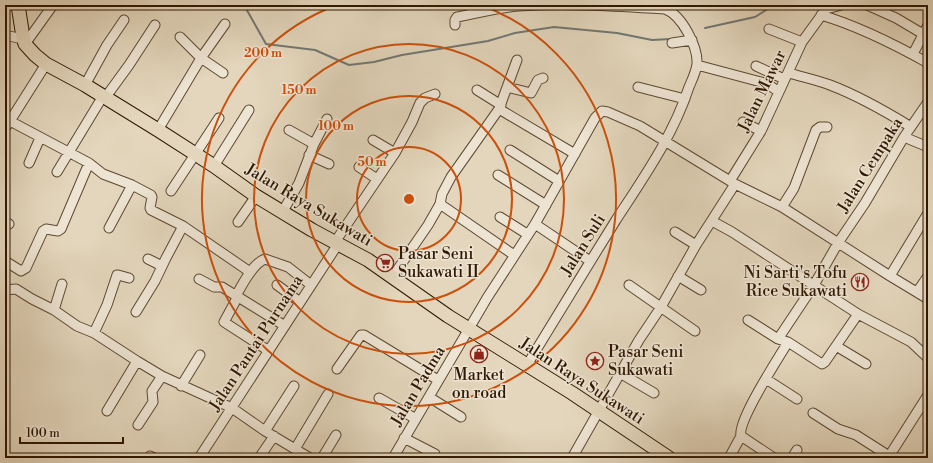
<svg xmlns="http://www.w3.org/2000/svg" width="933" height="463" viewBox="0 0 933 463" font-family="'Libre Bodoni',serif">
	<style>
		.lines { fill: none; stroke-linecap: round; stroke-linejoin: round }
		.stream { stroke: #717773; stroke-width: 2 }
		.minor-casing { stroke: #5d4831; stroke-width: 11 }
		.highway-casing { stroke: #301803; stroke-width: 15 }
		.minor { stroke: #ede4d3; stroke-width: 9 }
		.highway { stroke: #e3d6bc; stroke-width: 13 }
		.ring { fill: none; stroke: #cc4f0b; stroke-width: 2 }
		.labels { text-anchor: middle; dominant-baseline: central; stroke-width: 3; stroke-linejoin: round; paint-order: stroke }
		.street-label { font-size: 16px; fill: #301803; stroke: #ede4d3 }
		.poi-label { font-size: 16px; fill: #301803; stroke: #ede4d3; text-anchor: start }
		.centre { fill: #cc4f0b; stroke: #ede4d3; stroke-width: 2 }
		.ring-label { font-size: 12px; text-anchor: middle; font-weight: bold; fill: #cc4f0b; stroke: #ede4d3; stroke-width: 3; stroke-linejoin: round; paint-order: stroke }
	</style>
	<rect width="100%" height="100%" fill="#e3d6bc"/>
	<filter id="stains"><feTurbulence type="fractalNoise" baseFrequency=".005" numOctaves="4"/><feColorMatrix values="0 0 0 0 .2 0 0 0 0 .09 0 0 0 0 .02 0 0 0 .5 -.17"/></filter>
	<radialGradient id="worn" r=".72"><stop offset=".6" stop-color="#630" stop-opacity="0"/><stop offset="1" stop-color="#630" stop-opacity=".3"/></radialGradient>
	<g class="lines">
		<path class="stream" d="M244,5L266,44L315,50L349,65L374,62L402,55L488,41L515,33L554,27L617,33L652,40L671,39
			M705,28L755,17L774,5"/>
		<defs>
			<path id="minor" d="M867,5L896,18L923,34
				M821,15C858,26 894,44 928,63
				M455,25V20L457,17C477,13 497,8 518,6C567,3 616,6 665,9C682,15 698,47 697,64C696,72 692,80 689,87C673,136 644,177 616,220C586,268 557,316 527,365
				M769,29L802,42
				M5,35L18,38L23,37
				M180,37L201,58L223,73
				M672,43L692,40
				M25,44L53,5
				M913,54L928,25
				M697,65L761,82L769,85L779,92
				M756,66L784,79
				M789,73C802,77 817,80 830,85C859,96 885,111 911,127
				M85,85L107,45L124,20
				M507,87L531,93L538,80L543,78
				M638,87L685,99
				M477,90L501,105
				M105,98L129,65L155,25
				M499,109L575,154
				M6,119L10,121L46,64
				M743,122L761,131
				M5,128L10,121L89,163L103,174L132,185L109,228
				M158,130L201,58L225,24
				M289,130L314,144
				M904,137L928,147
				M373,140L395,153
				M510,150L559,181
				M309,155L329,164
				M29,163L40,138
				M214,166L249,110
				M359,167L377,179
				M57,172L103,96
				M498,175L546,205
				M730,181L761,131L802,42L826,9L842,5
				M132,185L151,195L152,197L150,208L151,210L183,226L250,272
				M171,191L219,118
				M440,204L514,255
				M782,207L794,188L816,130L820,127H827
				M283,211L299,183L314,144L327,119
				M500,217L527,234
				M712,221L732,232L858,314L911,342L928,358
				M5,222L9,224
				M238,222L256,196
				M535,224L590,261
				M675,232L696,245
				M335,242L395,153L412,122L420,103L425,98L435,94
				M148,259L162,266
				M5,261L21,271L26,268L43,231L46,229L58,231L61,229L89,163
				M393,276L428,225L440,204L442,194L451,177L499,109L517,60
				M678,276L701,290
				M890,276L928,213
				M199,279L214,287H222L285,326
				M277,285L300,302
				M629,285L695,331
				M5,290L16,289L32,299L54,310L77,326L94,333L137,361L162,376L232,408L265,431L310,458
				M917,292L928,276
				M54,310L62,284
				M136,312L155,281L166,258L183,226
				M748,320L778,339L788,342L822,364L825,362L858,314
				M94,333L107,305L117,275H118L129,278
				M778,339L814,285L838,243L865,203L904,137L928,102
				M836,346L866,364
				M269,351L224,322L236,300V296C242,285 253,263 265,259L288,267L311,285
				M337,369L361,335H364L438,380
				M620,373L654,393
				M766,379L797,399
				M181,386L200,355
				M429,397L461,417
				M379,398L416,419
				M107,411L137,361
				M813,413L838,429L856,435L889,456
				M138,425L153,402L152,391L162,376
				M265,431L294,386
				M741,436L774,458
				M404,438L435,454
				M295,449L328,394
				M150,456L154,458
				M199,458L338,244
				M259,458L274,436
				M322,458L336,435
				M393,458L487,298L535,224L595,118L602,111L608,112L640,126L735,184L782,207L890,276L928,299
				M572,458L639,340L661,307L696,245L735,184
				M729,458L741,436C737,421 778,359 788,342
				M792,458L797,450
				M888,458L928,395"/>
			<path id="highway" d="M18,5L23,37L25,44L35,55L46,64L85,85L158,130L214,166L256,196L312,230L368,260L448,316L572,393L669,458"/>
		</defs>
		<use href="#minor" class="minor-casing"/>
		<use href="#highway" class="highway-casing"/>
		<use href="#minor" class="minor"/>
		<use href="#highway" class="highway"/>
	</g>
	<g class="ring">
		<circle cx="409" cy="199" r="52"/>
		<circle cx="409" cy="199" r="103"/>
		<circle cx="409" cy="199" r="155"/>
		<path d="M481 5A207 207 0 1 1 337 5"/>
	</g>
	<defs>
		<symbol id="supermarket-ring" viewBox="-11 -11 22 22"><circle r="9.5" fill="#ede4d3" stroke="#8f2418" stroke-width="1.5"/><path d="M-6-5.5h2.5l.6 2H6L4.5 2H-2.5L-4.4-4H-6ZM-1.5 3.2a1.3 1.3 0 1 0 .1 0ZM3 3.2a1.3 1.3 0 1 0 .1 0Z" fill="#8f2418"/></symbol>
		<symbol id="restaurant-ring" viewBox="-11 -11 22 22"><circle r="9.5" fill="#ede4d3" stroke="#8f2418" stroke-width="1.5"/><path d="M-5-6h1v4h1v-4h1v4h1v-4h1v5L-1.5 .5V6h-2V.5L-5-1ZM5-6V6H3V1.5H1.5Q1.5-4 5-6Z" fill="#8f2418"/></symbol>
		<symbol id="shop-ring" viewBox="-11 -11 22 22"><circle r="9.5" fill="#ede4d3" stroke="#8f2418" stroke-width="1.5"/><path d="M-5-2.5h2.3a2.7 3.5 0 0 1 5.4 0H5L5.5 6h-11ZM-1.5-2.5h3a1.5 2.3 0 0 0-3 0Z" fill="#8f2418"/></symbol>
		<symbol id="sight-ring" viewBox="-11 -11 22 22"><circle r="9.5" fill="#ede4d3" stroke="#8f2418" stroke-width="1.5"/><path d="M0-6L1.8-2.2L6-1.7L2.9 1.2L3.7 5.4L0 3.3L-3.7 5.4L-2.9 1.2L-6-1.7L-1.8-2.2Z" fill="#8f2418"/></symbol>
	</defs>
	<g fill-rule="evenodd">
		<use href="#supermarket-ring" x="375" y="253" width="20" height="20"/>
		<use href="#restaurant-ring" x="850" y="272" width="20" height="20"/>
		<use href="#shop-ring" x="469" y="344" width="20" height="20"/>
		<use href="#sight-ring" x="585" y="351" width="20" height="20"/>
	</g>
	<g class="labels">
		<g class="street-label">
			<text transform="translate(762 91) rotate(-64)">Jalan Mawar</text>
			<text transform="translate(870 165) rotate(-58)">Jalan Cempaka</text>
			<text transform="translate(309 205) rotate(31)">Jalan Raya Sukawati</text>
			<text transform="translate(583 245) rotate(-58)">Jalan Suli</text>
			<text transform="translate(256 343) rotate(-57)">Jalan Pantai Purnama</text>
			<text transform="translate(582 381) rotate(33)">Jalan Raya Sukawati</text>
			<text transform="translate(418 386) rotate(-59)">Jalan Padma</text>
		</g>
		<g class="poi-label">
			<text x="398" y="254">Pasar Seni<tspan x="398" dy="18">Sukawati II</tspan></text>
			<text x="847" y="273" text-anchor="end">Ni Sarti's Tofu<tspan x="847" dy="18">Rice Sukawati</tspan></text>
			<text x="608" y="352">Pasar Seni<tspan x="608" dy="18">Sukawati</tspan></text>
			<text x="479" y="375" text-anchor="middle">Market<tspan x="479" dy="18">on road</tspan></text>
		</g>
	</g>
	<circle cx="409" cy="199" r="6" class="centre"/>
	<g class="ring-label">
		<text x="263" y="57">200 m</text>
		<text x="299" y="94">150 m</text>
		<text x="336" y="130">100 m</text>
		<text x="372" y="166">50 m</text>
	</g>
	<rect width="933" height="463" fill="none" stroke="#e3d6bc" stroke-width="20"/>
	<rect x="6" y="6" width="921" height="451" fill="none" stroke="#301803" stroke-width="2"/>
	<rect x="10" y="10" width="913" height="443" fill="none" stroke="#301803"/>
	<path d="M20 437v6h103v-6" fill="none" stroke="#301803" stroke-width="2"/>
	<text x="26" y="437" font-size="12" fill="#301803" stroke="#ede4d3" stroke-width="3" paint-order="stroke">100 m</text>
	<rect width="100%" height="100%" filter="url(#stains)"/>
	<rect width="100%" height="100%" fill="url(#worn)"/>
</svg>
